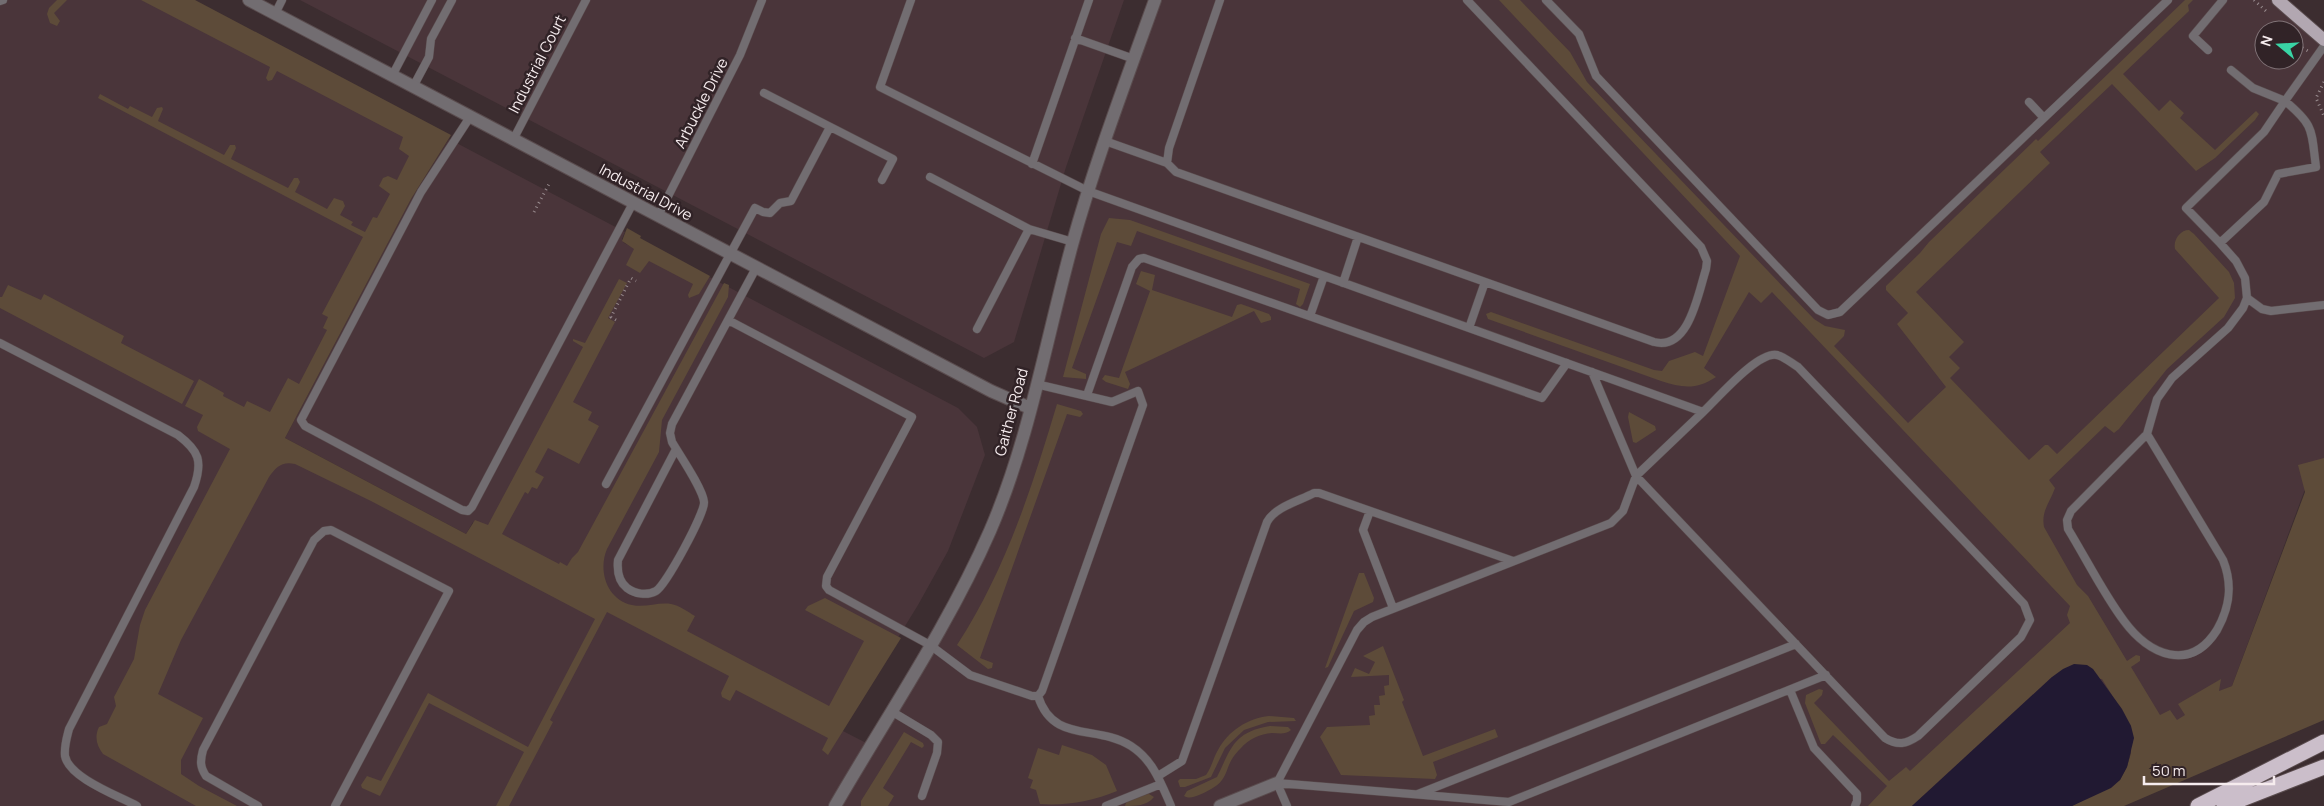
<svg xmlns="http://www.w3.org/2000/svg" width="2324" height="806" viewBox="0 0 2324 806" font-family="Manrope,sans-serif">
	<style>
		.built { fill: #4a353a; fill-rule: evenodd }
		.green { fill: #5d4b39 }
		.water { fill: #211932 }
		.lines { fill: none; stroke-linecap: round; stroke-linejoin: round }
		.lane-casing { stroke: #5a4c4e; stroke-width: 9 }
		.street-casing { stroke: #5a4c4e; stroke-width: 14 }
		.primary-casing { stroke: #5a4c4e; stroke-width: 14 }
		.highway-casing { stroke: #5a4c4e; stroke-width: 17 }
		.path { stroke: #988b8e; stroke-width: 3; stroke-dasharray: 1 4; stroke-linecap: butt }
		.lane { stroke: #726d71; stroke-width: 8 }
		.street { stroke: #726d71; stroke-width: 12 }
		.primary { stroke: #b2a7b1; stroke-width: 12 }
		.highway { stroke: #cbbeca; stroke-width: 15 }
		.labels { text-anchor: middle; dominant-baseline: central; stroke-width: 5; stroke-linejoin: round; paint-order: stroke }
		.street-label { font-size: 15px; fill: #f6ecee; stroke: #312327 }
	</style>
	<rect width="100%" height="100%" fill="#3c2d30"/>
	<path class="built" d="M0,0H168L433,139L273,440L476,547L473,522L466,534L285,438L411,199L449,139L625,232L622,239L624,243L634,248L639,240L958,408L977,427L985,455L948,551L918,605L841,730L874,747L975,575L1097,180L1158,0H2273L2324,43V459L2308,481L2232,686L2202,699L2182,721L1888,806H0ZM2264,30H2294V60H2264Z
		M300,0H1124L1066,167L1014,342L984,358Z"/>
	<path class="green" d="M57,0H67L54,13L60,21L57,26L50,23L47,14L49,8Z
		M141,0H195L451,135L411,199L285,438L466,534L475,520L488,525L583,347L573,341V339L585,343L619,279L627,283L608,318L615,322L573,402L592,412L588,420L599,426L579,464L548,448L535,472L544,477L537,489L532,487L528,494L525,492L502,534L559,564L560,562L567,566L572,558L578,552L724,283L729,285L728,297L662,420L659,452L607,549C598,570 606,599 632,605C645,608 658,602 671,604C679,605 688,612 695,616L687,631L829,706L864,641L805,610L808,606L825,598L901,638L828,755L822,750L828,738L736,690L730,701L722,697L721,693L729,676L607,612L550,720L553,722L509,806H496L524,752L429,703L380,796L362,788L361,785L367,776L381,781L428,693L528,747L595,619L371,501L295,464C282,461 276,467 269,477L181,640L158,694L203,718L181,760V774L199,786L237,806H196L103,754C97,746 94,737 99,727L107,724L116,706L114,697L134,659L140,625L145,610L230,449L198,431L197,427L203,415L185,406L199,379L224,393L223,396L244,407L247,401L270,412L288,378L299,384L327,330L323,328L328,317L322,314L363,237L98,98L100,94L128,109L130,106L152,117L157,108L162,107L163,109L158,121L224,155L230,145H235L236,148L231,159L288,188L294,178H298L300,182L295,192L327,209L334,198L343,201L345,206L340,215L353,222L351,225L365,232L373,217L377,218L390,194L379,186L383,178L388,176L397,180L409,156L399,149L403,137L277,71L272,80L268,81L266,78L270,67Z
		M1499,0H1520L1570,52L1587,82L1814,319L1825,326L1845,330L1844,336L1834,346L1908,423L1946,387L1897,324L1908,313L1886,290V286L1920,253L1929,242L2036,139L2038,141L2185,0H2193L2188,5L2189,11L2123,74L2159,111L2170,100L2184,113L2180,118L2215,150L2256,111L2259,114L2255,120L2215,158L2196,171L2112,84L2040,152L2050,163L1916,292L1964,342L1949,357L1960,368L1950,378L2029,460L2045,445H2048L2057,454L2219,298L2175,249C2173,240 2180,230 2189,230L2194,234L2229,272L2234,283L2235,298L2224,317L2167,369L2119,429L2114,433L2105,426L2049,480L2055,488C2050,502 2041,511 2044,527L2077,585L2088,596L2127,661L2136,655L2140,656V661L2131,667L2160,715L2170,710L2177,720L2185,715L2178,704L2221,679L2219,691L2232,686L2305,492L2298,465L2324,458V720L2124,806H2072L2120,780L2127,767L2131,753V726L2102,679L2052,677L1912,806H1868L1887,786L1833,735L1825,744H1821L1805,703L1806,695L1819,689L1823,690L1822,695L1814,703L1889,781L1906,767L1910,771L2070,623L2067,615L2070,606L1772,292L1761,303L1749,292L1704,368L1716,377C1697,390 1682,388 1661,381L1488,319L1486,314L1491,312L1654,370L1662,371L1669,361L1695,352L1703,356L1740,256Z
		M1109,218L1130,220L1310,284L1303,304L1300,307L1296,304L1300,289L1137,231L1131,246L1117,242L1072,368L1086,374V379L1063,377L1101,234Z
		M627,228L641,236L640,238L710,276L699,294L689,298L688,295L693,284L649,261L640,273L626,265L634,249L622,241Z
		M1141,271L1155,275L1152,290L1232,317L1237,305L1241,304L1269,314L1271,317V320L1261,323L1254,311L1125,372L1130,384L1128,389L1106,382L1102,379L1105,375L1119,378L1150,291L1136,284Z
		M8,285L41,300L44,294L124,336L121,343L194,381L182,404L0,308V297H2Z
		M1057,404L1081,411L1083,414L1080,417L1067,414L980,658L993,663L992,668L988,669L957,645C1005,571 1032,488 1057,404Z
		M1629,412L1655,426L1656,430L1636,443L1633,442L1628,417Z
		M1359,573H1364L1374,598L1373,602L1354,611L1328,667L1325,668Z
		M1383,646L1404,700L1402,702L1423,756L1495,729L1498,737L1433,762L1437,775L1435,779L1341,775L1320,737L1327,727L1370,725L1369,716L1375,715L1374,705H1380L1379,696L1385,695L1384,686L1389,685V675L1351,677L1355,668L1369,674L1375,662L1363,656Z
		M1269,716L1294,718L1296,721L1268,722L1244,730L1225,748L1211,777L1185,787H1180L1178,781L1180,779H1196L1206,775C1212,767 1213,758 1218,750C1228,731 1248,718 1269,716Z
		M1270,726L1288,727L1291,730C1285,735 1279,733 1272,733C1260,734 1249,739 1241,748C1219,769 1236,780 1199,795C1193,797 1190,799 1184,796L1187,791L1217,777C1231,749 1233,732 1270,726Z
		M904,732L923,743L924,746L922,748L911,742L883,788L894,796L888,806H861V801Z
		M1062,745L1092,755L1106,765L1117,791C1093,801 1066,806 1040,804L1036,790L1030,788L1033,780L1028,778L1038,748L1059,755Z
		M1149,794L1154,797C1147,806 1135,806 1125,806C1128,796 1139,796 1149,794Z"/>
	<path class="water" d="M2074,664L2087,665L2093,669L2122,709L2131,726L2134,738L2127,767L2120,780L2111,788L2072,806H1912L2052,677L2063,669Z"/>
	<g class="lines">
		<defs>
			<path id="lane" d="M911,0L880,87L1088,191L1703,412L1636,476L1592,372
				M1220,0L1169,148L1167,163L1176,172L1654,342C1689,351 1698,294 1706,269L1707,261L1701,247L1467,0
				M1546,0L1579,34L1596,76L1818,310L1828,315L1840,312L2168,0
				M0,1L3,0
				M275,14L282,0
				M1075,38L1134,59
				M2208,50L2193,36L2223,0
				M2231,70L2253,88L2285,101L2324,46
				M392,76L432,0
				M413,87L429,57L431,39L452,0
				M764,93L893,159L882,180
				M2285,101C2315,126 2311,130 2316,167L2278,174L2264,202L2220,243L2186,208L2264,132Z
				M2029,102L2044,118
				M470,117L421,192L301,420L305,426L462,510L468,511L472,507L633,203
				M513,140L586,0
				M1105,141L1167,163
				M1032,164L1089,0
				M930,177L1029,229L1073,242
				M658,216L740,55L762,0
				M1343,283L1358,237
				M2247,298L2262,309L2271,311L2324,305
				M1310,316L1324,276
				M728,320L756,268
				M1469,328L1485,282
				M977,329L1029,229
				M0,343L178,435C199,451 203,461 194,487L69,729C67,737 64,746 65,756C69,778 119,796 137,806
				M1036,384L1112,402L1138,391L1143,405L1042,691L1038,696
				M1087,395L1132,267L1139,259L1144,258L1542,398L1567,363
				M2147,434L2223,560C2233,585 2230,607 2217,630C2190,673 2149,655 2124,621C2103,593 2087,560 2068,529L2067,520L2071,511L2147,434L2157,399L2172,378L2228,328L2243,308L2247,298L2245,278L2236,261L2220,243
				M676,449L618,560C617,570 618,581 627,588C635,594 647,596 656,591C666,585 705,513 704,502C703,489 679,454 672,442L670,433L672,424L728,320L912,417L827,577L826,586L829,590L930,645L970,675L1032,696H1038C1053,744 1097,724 1131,746C1153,760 1161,783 1171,806
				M606,484L755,208L763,212L770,213L780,203L791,201L830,127
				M1370,511L1363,530L1393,608
				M1790,690L1814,748L1857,794V801L1855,806
				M891,711L931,735L938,742L937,753L922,796
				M1158,776L1182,761L1267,522C1275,507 1299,501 1314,493H1319L1513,561
				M1277,783L1509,802L1826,675
				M1418,794L1796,644
				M258,806L206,776C200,767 200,761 203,750L314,540L324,531L331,530L449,591L335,806
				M1106,806L1161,784
				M1287,806L1277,783L1357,630L1364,622L1372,617L1611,523L1623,511L1636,476L1885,738C1898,746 1906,744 1918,736L2021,637L2030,620L2024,604L1798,367C1791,363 1785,357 1777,355C1758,351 1718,398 1703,412"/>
			<path id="street" d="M249,0L991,391L1030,408
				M835,806C887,716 948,627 990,531C1029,441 1046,340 1072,245C1095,162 1126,81 1155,0
				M1220,806L1277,783"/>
			<path id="primary" d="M2278,0L2324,40"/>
			<path id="highway" d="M2198,806L2324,742
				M2224,806L2324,767"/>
		</defs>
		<use href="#lane" class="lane-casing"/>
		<use href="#street" class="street-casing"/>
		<use href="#primary" class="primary-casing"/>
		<use href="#highway" class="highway-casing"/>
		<path class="path" d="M2254,0L2266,11
			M2280,24L2287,30
			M2294,36L2299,46L2308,51
			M2324,82L2316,98L2324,116
			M534,212L549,184
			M616,320L611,317L631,278L636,281"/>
		<use href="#lane" class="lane"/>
		<use href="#street" class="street"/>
		<use href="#primary" class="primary"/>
		<use href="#highway" class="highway"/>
	</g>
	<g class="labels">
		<g class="street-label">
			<text transform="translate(537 64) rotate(-63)">Industrial Court</text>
			<text transform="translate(701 103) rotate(-63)">Arbuckle Drive</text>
			<text transform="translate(646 192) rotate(28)">Industrial Drive</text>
			<text transform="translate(1011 412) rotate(-75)">Gaither Road</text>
		</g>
	</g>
	<g transform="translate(2279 45) rotate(288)"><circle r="24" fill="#312327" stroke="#807377"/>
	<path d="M0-4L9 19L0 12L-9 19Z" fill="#39d4a5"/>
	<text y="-8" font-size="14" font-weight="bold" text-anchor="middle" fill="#f6ecee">N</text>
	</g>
	<path d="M2144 776v8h130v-8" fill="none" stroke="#f6ecee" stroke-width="2.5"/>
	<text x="2152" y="776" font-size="15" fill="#f6ecee" stroke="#312327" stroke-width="4" paint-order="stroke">50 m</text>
</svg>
